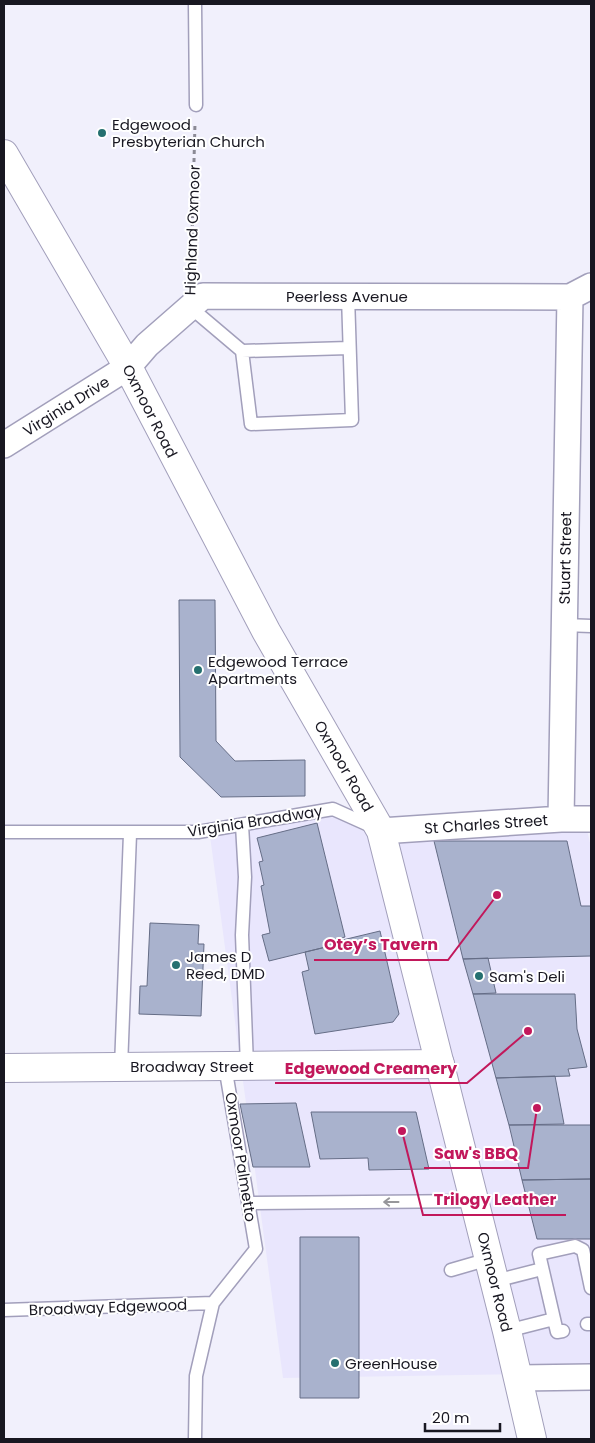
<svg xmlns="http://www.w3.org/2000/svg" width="595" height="1443" viewBox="0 0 595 1443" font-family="Poppins,sans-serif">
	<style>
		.built { fill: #e9e6fd }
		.building { fill: #a9b2cd; stroke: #656d86 }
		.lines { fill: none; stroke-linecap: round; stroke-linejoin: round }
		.service-casing { stroke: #a29fbb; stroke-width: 15 }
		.minor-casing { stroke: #a29fbb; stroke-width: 28 }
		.tertiary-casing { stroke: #a29fbb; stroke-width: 30 }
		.secondary-casing { stroke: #a29fbb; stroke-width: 30 }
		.path { stroke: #8b8a95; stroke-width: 3; stroke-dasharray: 4 4; stroke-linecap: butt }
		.service { stroke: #fff; stroke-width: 12 }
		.minor { stroke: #fff; stroke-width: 25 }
		.tertiary { stroke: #fff; stroke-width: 28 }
		.secondary { stroke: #fff; stroke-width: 28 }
		.oneway { stroke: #97979b }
		.poi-dot { fill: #257070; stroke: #fff; stroke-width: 2 }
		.labels { text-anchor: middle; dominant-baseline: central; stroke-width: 4; stroke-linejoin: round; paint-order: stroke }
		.poi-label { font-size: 15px; fill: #181721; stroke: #fff; text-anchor: start }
		.street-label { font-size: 15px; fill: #181721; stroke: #fff }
		.leader { fill: none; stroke: #c2185b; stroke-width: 2 }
		.callout-dot { fill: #c2185b; stroke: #fff; stroke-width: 2 }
		.callout-label { font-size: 16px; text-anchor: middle; font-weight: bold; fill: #c2185b; stroke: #fff; stroke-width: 4; stroke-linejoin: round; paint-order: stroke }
	</style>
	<rect width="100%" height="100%" fill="#f1f0fc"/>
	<path class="built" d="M334,816L373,836L586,826L591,847V1373L283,1378L210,836Z"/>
	<path class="building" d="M179,600H215L216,741L235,761L305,760V796L221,797L180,757Z
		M317,823L345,937L325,942L326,947L269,961L262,935L270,933L261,886L264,885L259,862L263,861L257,838Z
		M434,841H567L581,906H591V956L463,959Z
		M150,923L199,925L198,944H204L201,1016L139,1014L140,986H147Z
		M380,931L399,1014L393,1022L315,1034L302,972L309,970L305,952L326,947V944Z
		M488,958L496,993L473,994L463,959Z
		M473,994H575L577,1029L587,1067L568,1069L570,1076L496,1078Z
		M555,1076L564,1124L509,1125L496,1078Z
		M296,1103L310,1167H253L240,1104Z
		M311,1112H416L429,1169L369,1170L368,1158L320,1159Z
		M509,1125H591V1179L522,1180Z
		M591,1179V1239H537L522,1180Z
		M300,1237H359V1398H300Z"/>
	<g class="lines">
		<defs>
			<path id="service" d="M195,4L196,105
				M190,307L242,351L251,424L352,420L348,296
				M242,351L349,348
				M564,625L591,626
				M242,825L245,877L242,935L247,1066
				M4,832H198L333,809L373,827
				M121,1067L130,834
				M248,1203L475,1201
				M451,1270L489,1259
				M495,1281L542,1269
				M4,1310L213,1303
				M587,1324H591
				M507,1331L554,1319
				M563,1331L557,1332L539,1254L575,1246L583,1250L591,1288
				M195,1439L196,1376L213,1303L256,1249L225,1066"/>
			<path id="minor" d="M4,445L128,367L147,345L203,296L570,297L591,286
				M561,819L570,297
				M381,831L561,819H591
				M519,1378L591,1377"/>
			<path id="tertiary" d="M4,1068L440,1064"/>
			<path id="secondary" d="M4,154L128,367L266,631L381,831L507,1331L532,1439"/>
		</defs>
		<use href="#service" class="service-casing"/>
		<use href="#minor" class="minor-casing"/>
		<use href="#tertiary" class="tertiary-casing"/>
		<use href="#secondary" class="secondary-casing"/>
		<path class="path" d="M191,274L195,123"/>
		<use href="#service" class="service"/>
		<use href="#minor" class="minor"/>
		<use href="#tertiary" class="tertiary"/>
		<use href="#secondary" class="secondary"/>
	</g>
	<defs><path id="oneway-shaft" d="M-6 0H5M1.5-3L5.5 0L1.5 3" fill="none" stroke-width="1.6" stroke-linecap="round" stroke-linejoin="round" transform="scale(1.25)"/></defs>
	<use class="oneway" href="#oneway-shaft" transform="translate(391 1202) rotate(180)"/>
	<g class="poi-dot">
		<circle cx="102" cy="133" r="5"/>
		<circle cx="198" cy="670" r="5"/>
		<circle cx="176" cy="965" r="5"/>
		<circle cx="479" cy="976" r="5"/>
		<circle cx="335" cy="1363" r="5"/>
	</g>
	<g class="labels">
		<g class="poi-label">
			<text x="112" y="124">Edgewood<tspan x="112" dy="17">Presbyterian Church</tspan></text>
			<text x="208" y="661">Edgewood Terrace<tspan x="208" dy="17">Apartments</tspan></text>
			<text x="186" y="956">James D<tspan x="186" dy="17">Reed, DMD</tspan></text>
			<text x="489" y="976">Sam's Deli</text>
			<text x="345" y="1363">GreenHouse</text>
		</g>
		<g class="street-label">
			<text transform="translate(192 230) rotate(-88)">Highland Oxmoor</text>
			<text x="347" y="296">Peerless Avenue</text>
			<text transform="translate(66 406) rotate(-32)">Virginia Drive</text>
			<text transform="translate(150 411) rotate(63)">Oxmoor Road</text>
			<text transform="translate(565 558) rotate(-89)">Stuart Street</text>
			<text transform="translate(344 766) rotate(60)">Oxmoor Road</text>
			<text transform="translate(255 821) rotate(-9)">Virginia Broadway</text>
			<text transform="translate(486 824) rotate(-4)">St Charles Street</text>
			<text x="192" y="1066">Broadway Street</text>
			<text transform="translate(241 1157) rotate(81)">Oxmoor Palmetto</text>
			<text transform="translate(495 1282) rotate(76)">Oxmoor Road</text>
			<text transform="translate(108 1307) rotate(-2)">Broadway Edgewood</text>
		</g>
	</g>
	<path class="leader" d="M497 895L448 960H314M528 1031L467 1083H275M537 1108L528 1168H424M402 1131L423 1215H566"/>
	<g class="callout-dot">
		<circle cx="497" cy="895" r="5"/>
		<circle cx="528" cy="1031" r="5"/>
		<circle cx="537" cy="1108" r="5"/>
		<circle cx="402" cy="1131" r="5"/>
	</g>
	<g class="callout-label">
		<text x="381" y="950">Otey’s Tavern</text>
		<text x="371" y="1074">Edgewood Creamery</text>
		<text x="476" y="1159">Saw's BBQ</text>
		<text x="495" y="1205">Trilogy Leather</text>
	</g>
	<rect width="595" height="1443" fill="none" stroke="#181721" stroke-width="10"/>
	<path d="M425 1423v8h75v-8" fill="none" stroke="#181721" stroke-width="2.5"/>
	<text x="432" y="1423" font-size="15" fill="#181721" stroke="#ffffff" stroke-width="4" paint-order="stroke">20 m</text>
</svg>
